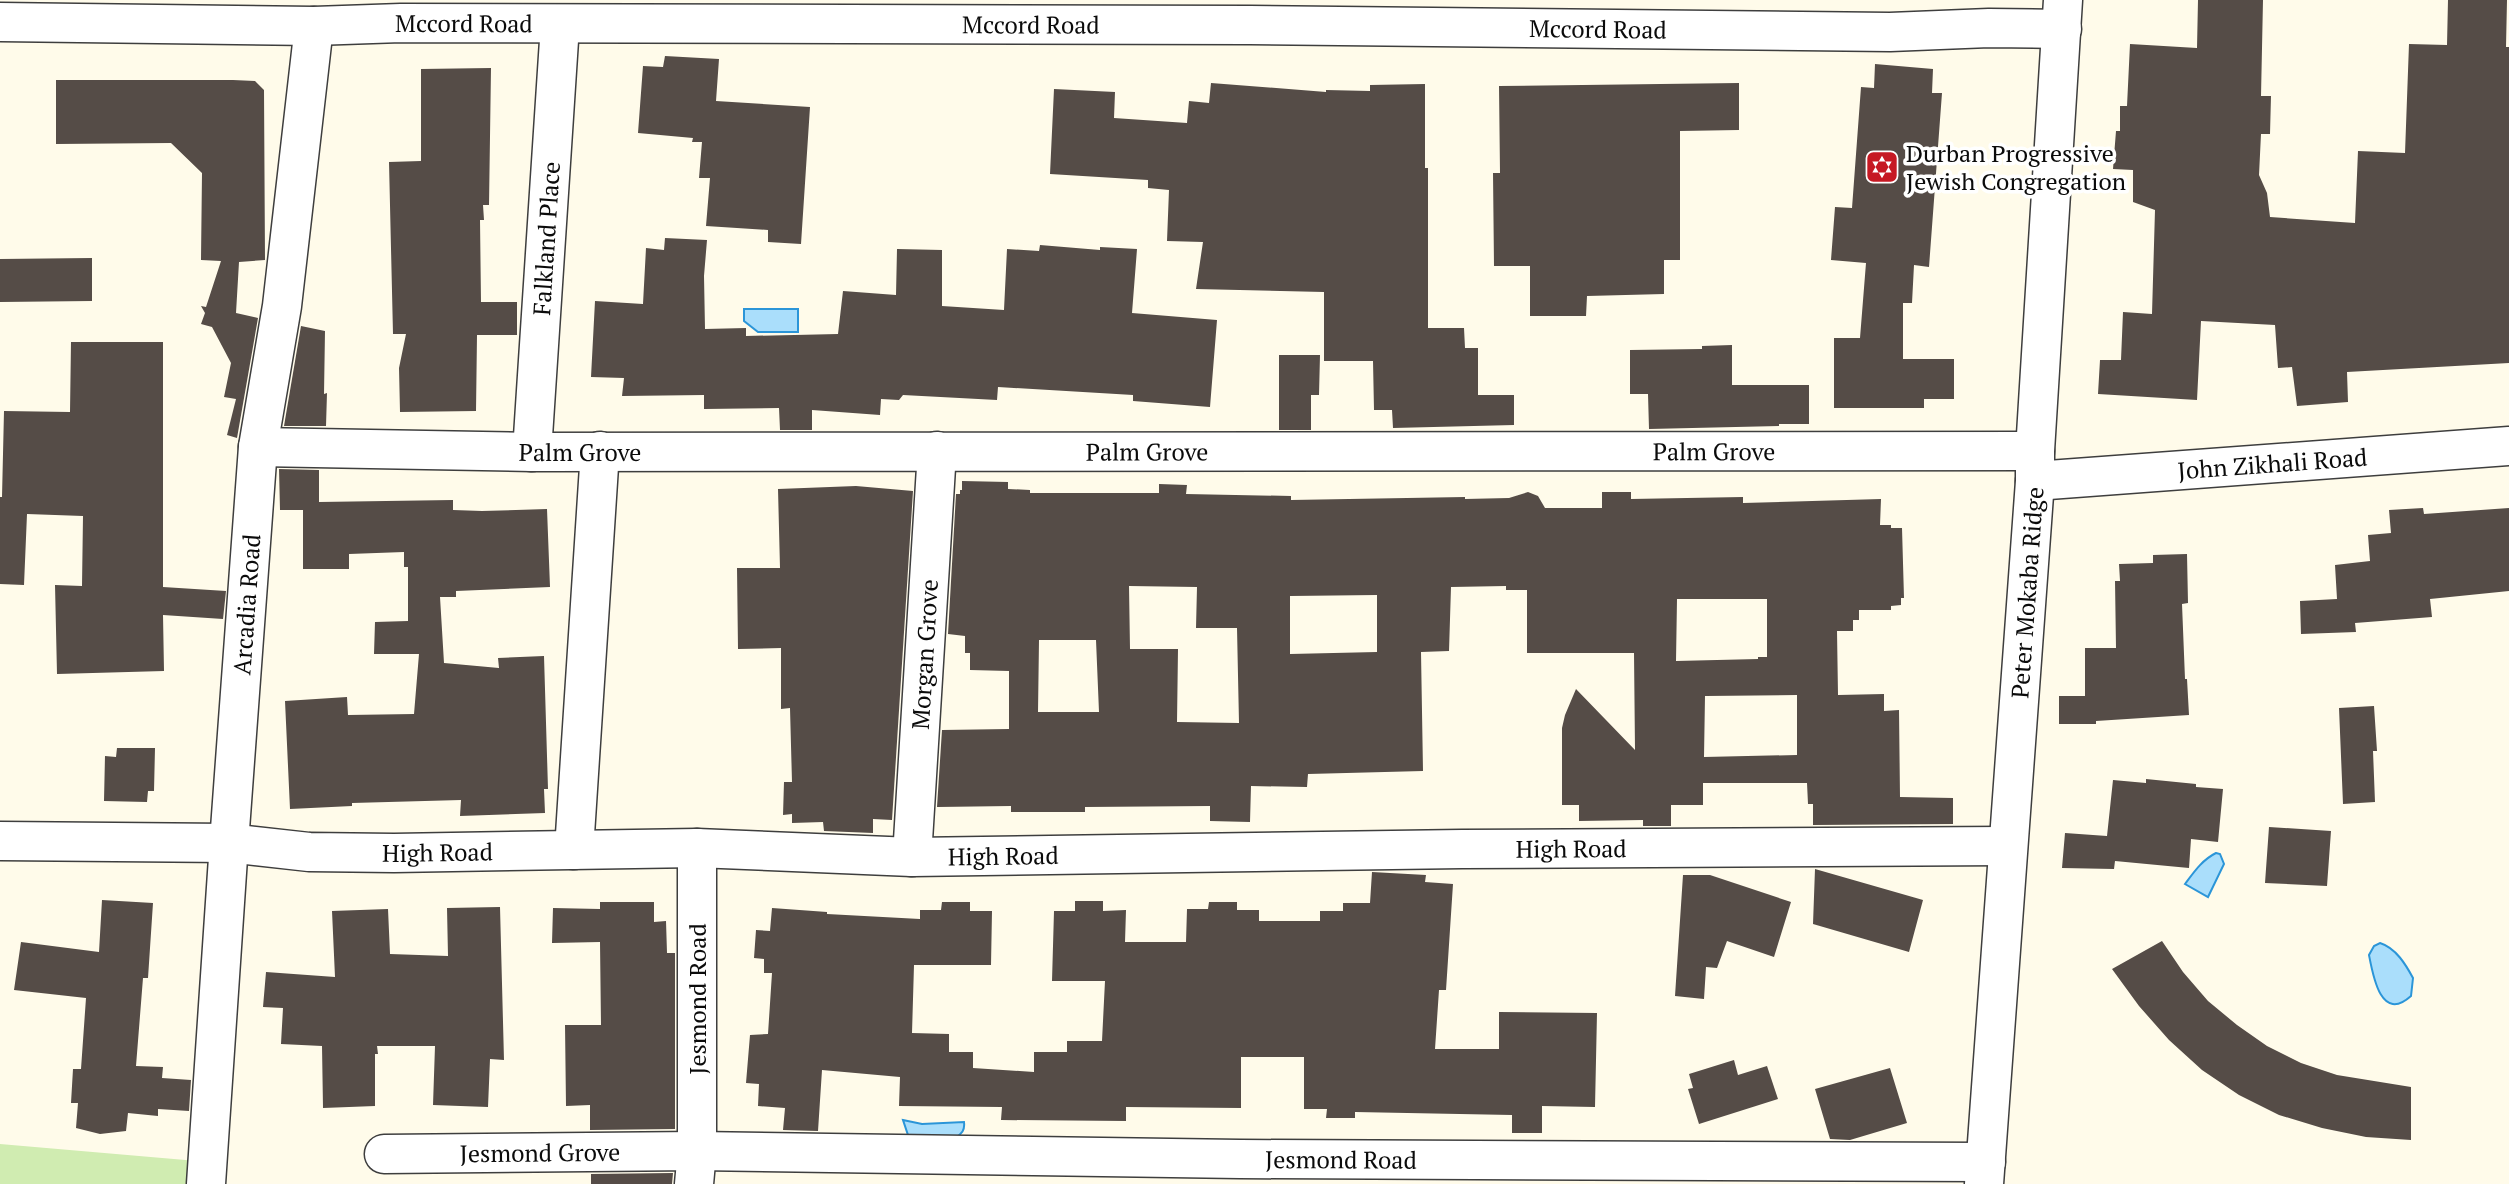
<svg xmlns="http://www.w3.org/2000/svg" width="2509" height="1184" viewBox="0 0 2509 1184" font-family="'PT Serif',serif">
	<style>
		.green { fill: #d0ecb1 }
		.water { fill: #aadefb; stroke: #2b95d8; stroke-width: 2 }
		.building { fill: #554c47; fill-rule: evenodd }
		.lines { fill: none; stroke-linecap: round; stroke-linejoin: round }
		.minor-casing { stroke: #3e3e3e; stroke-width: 41 }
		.minor { stroke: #fff; stroke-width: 38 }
		.labels { text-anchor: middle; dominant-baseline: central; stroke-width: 7; stroke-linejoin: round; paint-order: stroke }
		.street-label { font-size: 24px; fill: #0b0b0b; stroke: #fff }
		.poi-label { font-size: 24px; fill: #0b0b0b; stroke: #fff; text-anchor: start }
	</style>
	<rect width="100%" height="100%" fill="#fffbea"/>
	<path class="green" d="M0,1144L197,1161L195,1184H0Z"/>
	<path class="water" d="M744,309H798V332H758L744,321Z
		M2216,853L2220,854L2224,864L2208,897L2185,884C2194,872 2202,860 2216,853Z
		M2380,943C2396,948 2406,965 2413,978L2411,996C2381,1023 2373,976 2369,955L2374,946Z
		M903,1120L922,1124L964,1122C965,1130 962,1134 955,1138H909Z"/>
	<path class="building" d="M2198,0H2263L2261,96H2271L2270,134H2261L2259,175L2267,193L2270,217L2355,223L2358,151L2405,153L2409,44L2447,45L2448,0H2507L2506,47H2509V363L2347,372L2348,402L2297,406L2292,367L2278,368L2275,325L2201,321L2197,400L2098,394L2100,360H2121L2123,312L2152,314L2155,210L2133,202V170L2113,169L2116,131H2120V106H2127L2130,44L2197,48Z
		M665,56L719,59L716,101L810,107L801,244L768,242V230L706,226L710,178H699L702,142H692L693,138L638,133L643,66L663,67Z
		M1875,64L1933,69L1932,93H1942L1929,267L1914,265L1912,303H1903V359H1954V399H1924V408H1834V338H1860L1866,263L1831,260L1835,207L1852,208L1861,87L1874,88Z
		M491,68L489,205H483L484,220H480L481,302H517V335H477L476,411L400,412L399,368L406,334H393L389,162L421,161V69Z
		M56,80H233L255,81L264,90L265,260L239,262L236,313L258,318L237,438L227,435L236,399L224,397L231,363L212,327L201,324L205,313L201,306L206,307L221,261L201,260L202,173L171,143L56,144Z
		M1211,83L1326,92V90L1370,91V85L1425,84V168H1428V328H1464L1465,348H1478V395H1514V425L1393,428L1392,410H1374L1373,361H1324V292L1196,289L1203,242L1167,241L1169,190L1148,188V180L1050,174L1054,89L1115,92L1114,118L1187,123L1189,101L1209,103Z
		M1739,83V130L1680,131V260H1664V294L1587,296L1586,316H1530V266H1494L1493,173H1500L1499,86Z
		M665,238L707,240L704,276L705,329L746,328V336L838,334L843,291L896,295L897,249L942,250V306L1004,310L1007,249L1039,251L1040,245L1100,250V247L1137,249L1132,313L1217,320L1210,407L1133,401V395L998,387L997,400L903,395L899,400L881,399L880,415L812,410V430H780L779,408L704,409V395L622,396L624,378L591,377L595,301L643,304L646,248L664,250Z
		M92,258V301L0,302V259Z
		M301,326L325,331L324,394L327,393L326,426H284Z
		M71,342H163V587L226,591L223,619L163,615L164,671L57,674L55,585L82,586L83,516L27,514L24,585L0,584V497H2L4,411L70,412Z
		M1732,345V385H1809V424H1779V426L1649,429L1648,394H1630V350L1702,349V346Z
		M1279,355H1320L1319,395H1311V430H1279Z
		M279,469L319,470V502L453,500V510L482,511L547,509L550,587L456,591V597H440L444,663L499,668L498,658L544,656L548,789H544L545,813L460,816L461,800L352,803V806L290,809L285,701L347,697L348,715L414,714L419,654H374L375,622L408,621V567H404V552L349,554V569H303V510H280Z
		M962,481L1008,482V489L1030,490V493H1159V484L1187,485L1186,494L1291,496V500L1465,497V499L1509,498L1528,492L1538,496L1545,508H1602V492H1631V499L1743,497V503L1881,499L1880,525H1891V528H1902L1904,598H1901V605L1891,606V610H1859V620H1853V631H1837L1838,695L1884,694V711L1899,710L1900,797L1953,798V824L1813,825V804H1808L1807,783H1703V805H1671V826H1643V820L1579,821V805H1562V728L1565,715L1576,689L1635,750L1634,653H1527V590H1506V586L1451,587L1449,651L1421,652L1423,771L1308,774L1307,787L1251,786L1250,822L1210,821V806L1085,807V812H1011V806L937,807L942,730L1009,729V671L970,670V653H965V636L948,634L956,494H960V490H962ZM1129,586L1197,587L1196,628H1237L1239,723L1177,722L1178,649H1130ZM1377,595V652L1290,654V596ZM1677,599H1767V657H1758V659L1676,661ZM1039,640H1096L1099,712H1038ZM1797,695V755L1704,757L1705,696Z
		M856,486L913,491L892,820L873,819V833L824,831L823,822L792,823V814L783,815L784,782H792L790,708L781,709V648L738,649L737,568H780L778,489Z
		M2423,508L2424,514L2509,508V591L2430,599L2432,617L2355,623L2356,632L2301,634L2300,601L2337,599L2335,565L2370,561L2368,535L2391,533L2389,510Z
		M2187,554L2188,603L2182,604L2185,679H2187L2189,715L2096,721V724H2059V696H2085V648H2116L2115,581H2120L2119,564L2153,563V555Z
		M2374,706L2377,751H2373L2375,802L2343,804L2339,708Z
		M117,748H155L154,791H148L147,802L104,801L105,756L116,757Z
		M2146,779L2196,784V787L2223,789L2218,842L2191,839L2189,868L2115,861L2114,869L2062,868L2065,833L2107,836L2113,780L2146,783Z
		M2269,827L2331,831L2327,886L2265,883Z
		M1815,869L1923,900L1909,952L1813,924Z
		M1372,872L1426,875L1425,882L1453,884L1446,990H1439L1435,1049H1499V1012L1597,1013L1595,1107L1542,1106V1133H1512V1115L1355,1112V1118H1326L1327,1109H1304V1057H1241V1108L1126,1107V1121L1001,1120L1002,1107L899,1106L900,1077L822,1070L818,1131L783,1130L785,1108L758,1106L759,1084L746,1083L750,1035L768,1034L772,973H764V959L754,958L756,930L770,931L772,908L827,912V914L920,919V910H941L942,902H970V911H992L991,965H914L912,1033L949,1034V1052H973V1068L1034,1072V1052H1067V1041H1102L1105,981H1052L1054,911H1075V901H1103V911L1126,910L1125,942H1186L1187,909H1208L1209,902H1237V910H1259V921H1320V911H1343V903H1370Z
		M1683,875H1710L1791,902L1774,957L1727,941L1717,968L1706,967L1704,999L1675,996Z
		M102,900L153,903L148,978H143L136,1066L163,1067L162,1078L191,1080L189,1111L158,1109V1116L128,1113L126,1131L100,1134L76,1128L78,1103H71L73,1069H81L86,998L14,990L21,942L99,952Z
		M600,902H654V922L666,921L667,953H675V1129L590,1130V1105L566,1106L565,1025H601L600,942L552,943L553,908L600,909Z
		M500,907L504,1060L490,1059L488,1107L433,1105L435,1046H377L378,1054H375V1106L323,1108L322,1046L281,1044L283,1008L263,1007L266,972L335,977L332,911L388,909L390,954L448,956L447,908Z
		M2162,941L2183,972L2208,1001L2237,1025L2267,1046L2301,1063L2337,1075L2411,1087V1140L2366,1137L2322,1128L2279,1115L2239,1095L2202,1070L2169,1040L2139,1006L2112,969Z
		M1734,1060L1738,1075L1767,1066L1778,1099L1699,1124L1688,1089L1693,1088L1689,1074Z
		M1890,1068L1907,1123L1850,1140L1830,1139L1815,1089Z
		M673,1173L672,1184H591V1174Z"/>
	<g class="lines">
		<defs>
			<g id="minor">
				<path id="s1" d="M0,22L314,26L401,23L1250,25L1890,32L1989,28L2062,29"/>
				<path id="s2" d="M258,447L532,452L2035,451"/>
				<path id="s3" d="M532,452L560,25"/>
				<path id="s4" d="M2035,481L2509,446"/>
				<path id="s5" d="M0,841L229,843L309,852L394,853L697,848L912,857L1462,849L2008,846"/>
				<path d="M574,850L600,451"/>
				<path id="s6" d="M912,857L937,451"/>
				<path id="s7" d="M384,1154L697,1151L1240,1159L1986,1162"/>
				<path id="s8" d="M206,1184L229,843L258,447L282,306L314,26"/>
				<path d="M694,1184L697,1151V848"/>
				<path id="s9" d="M1984,1184L2035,481V451L2063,0"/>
			</g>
		</defs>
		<use href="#minor" class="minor-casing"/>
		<use href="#minor" class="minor"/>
	</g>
	<defs>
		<symbol id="synagogue-square" viewBox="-11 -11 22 22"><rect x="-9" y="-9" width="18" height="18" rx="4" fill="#c61923" stroke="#fff"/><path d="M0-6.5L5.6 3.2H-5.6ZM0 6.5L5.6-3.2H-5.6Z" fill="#fff"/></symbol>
	</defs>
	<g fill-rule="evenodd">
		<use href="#synagogue-square" x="1863" y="148" width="38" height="38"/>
	</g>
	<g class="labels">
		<g class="street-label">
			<text stroke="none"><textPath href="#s1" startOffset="464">Mccord Road</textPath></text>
			<text stroke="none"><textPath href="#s1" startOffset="1031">Mccord Road</textPath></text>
			<text stroke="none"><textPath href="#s1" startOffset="1598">Mccord Road</textPath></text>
			<text stroke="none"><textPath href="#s3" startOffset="214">Falkland Place</textPath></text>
			<text stroke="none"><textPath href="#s2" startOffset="322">Palm Grove</textPath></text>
			<text stroke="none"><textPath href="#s2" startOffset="889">Palm Grove</textPath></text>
			<text stroke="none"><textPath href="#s2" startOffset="1456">Palm Grove</textPath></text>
			<text stroke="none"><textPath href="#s4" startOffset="238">John Zikhali Road</textPath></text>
			<text stroke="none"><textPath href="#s9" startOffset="593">Peter Mokaba Ridge</textPath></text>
			<text stroke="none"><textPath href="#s8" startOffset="581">Arcadia Road</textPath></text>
			<text stroke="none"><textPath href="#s6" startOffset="203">Morgan Grove</textPath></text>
			<text stroke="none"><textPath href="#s5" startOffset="1572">High Road</textPath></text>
			<text stroke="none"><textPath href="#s5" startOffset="438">High Road</textPath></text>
			<text stroke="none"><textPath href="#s5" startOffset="1004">High Road</textPath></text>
			<text transform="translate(697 999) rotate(-90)">Jesmond Road</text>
			<text stroke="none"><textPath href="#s7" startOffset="156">Jesmond Grove</textPath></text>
			<text stroke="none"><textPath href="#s7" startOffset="957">Jesmond Road</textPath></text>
		</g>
		<g class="poi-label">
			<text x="1906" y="153">Durban Progressive<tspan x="1906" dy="28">Jewish Congregation</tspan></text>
		</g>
	</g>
</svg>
